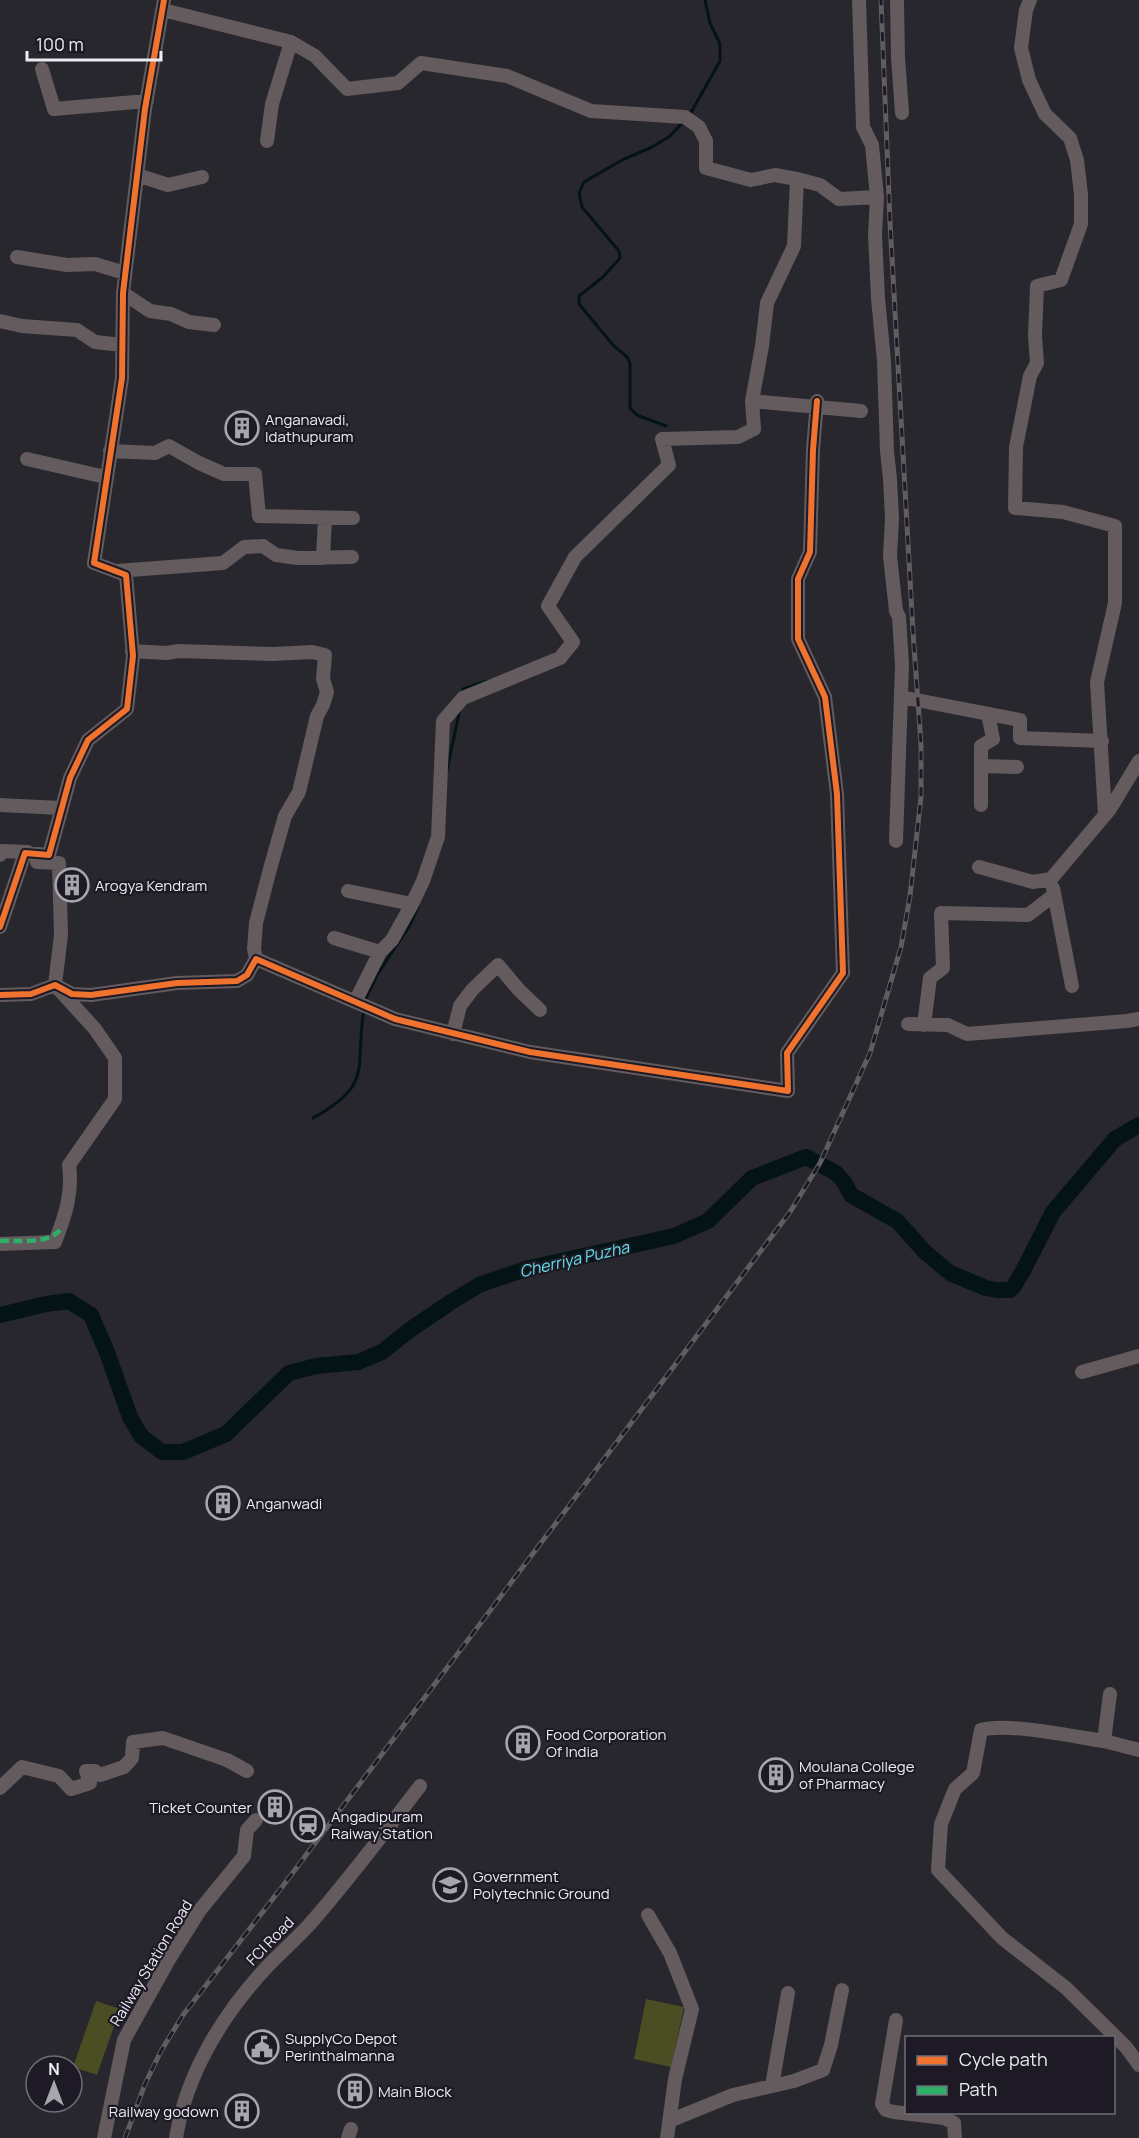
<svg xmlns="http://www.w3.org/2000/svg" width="1139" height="2138" viewBox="0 0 1139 2138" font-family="Manrope,sans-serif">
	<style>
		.green { fill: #4b4d23 }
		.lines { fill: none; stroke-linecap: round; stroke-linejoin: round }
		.stream { stroke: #041416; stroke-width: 3 }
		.river { stroke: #041416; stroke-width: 16 }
		.minor { stroke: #635b5d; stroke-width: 14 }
		.rail-casing { stroke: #605d60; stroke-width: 5 }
		.rail { stroke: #1d1a26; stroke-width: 3; stroke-dasharray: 9; stroke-linecap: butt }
		.quiet { stroke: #2db169; stroke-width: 4.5; stroke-dasharray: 9 4.5; stroke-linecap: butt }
		.cycleway-casing { stroke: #1d1a26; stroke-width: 10 }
		.cycleway { stroke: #ef722f; stroke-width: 6 }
		.labels { text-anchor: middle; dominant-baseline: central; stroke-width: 4.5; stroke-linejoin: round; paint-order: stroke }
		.poi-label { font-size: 15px; fill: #ecebf3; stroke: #1d1a26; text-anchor: start }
		.street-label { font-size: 15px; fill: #ecebf3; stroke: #1d1a26 }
		.water-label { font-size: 16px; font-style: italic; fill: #63e0ea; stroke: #1d1a26 }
	</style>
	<rect width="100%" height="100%" fill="#28272d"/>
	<path class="green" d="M646,1999L684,2007L671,2067L634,2059Z
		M96,2001L120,2009L97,2075L73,2067Z"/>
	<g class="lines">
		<path class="stream" d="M689,116L720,61V44L710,23L705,0
			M666,426L637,415L630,408V363L627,357L613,345L579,304V296L603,277L620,258L619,251L582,207L579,193L584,182L622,160L652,147L670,136L684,121
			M463,693V689L487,681
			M447,770L460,709
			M365,1000L377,975L410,925L418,907
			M313,1118C375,1084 354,1068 364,1010"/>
		<path class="river" d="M0,1315L46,1304L69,1301L91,1315L108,1355L130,1417L141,1436L162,1452H183L226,1434L289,1373L316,1366L358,1362L382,1352L411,1329L451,1302L481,1284L529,1268L674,1236L708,1221L752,1178L806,1157L836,1173L844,1182L851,1195L897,1221L924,1251L950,1273L986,1288L997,1290H1010L1014,1286L1024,1269L1053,1212L1115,1139L1139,1125"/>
		<path class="minor" d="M859,0L863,127L872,145L877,197L875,235L878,298L884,361L887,451L890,479L892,518L890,556L896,611L899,617L902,665L896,841
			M897,0L898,57L902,113
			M1030,0L1026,10L1021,48L1029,80L1045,114L1070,138L1077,160L1081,194V224L1061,280L1037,286L1035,336L1037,363L1030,376L1016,447L1015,508L1063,512L1115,526V603L1097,682L1105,815
			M163,10L291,42L315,56L347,89L398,83L421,63L507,76L591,111L685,117L699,127L706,141V168L751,180L775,175L797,179
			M42,69L54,109L147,101
			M267,141L272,104L291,42
			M137,175L168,185L202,177
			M17,257L67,265L95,264L125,273
			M123,293L150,311L171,314L189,322L214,325
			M0,321L22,326L77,330L95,342L122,345
			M752,401L861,411
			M110,451L155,453L169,446L199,463L224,474H255L259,516L353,518
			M27,459L105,477
			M323,558L325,518
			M117,571L223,563L244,547L263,546L276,555L298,558L352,557
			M132,651L166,653L179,651L273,654L312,652L325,655L323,679L327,692L323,705L317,716L299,792L285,816L270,869L256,923L254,949L256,959
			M901,697L1020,720V738L1102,741
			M981,766L1017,767
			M0,805L61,808
			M981,805V746L993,739L988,714
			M0,855L1,851L28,852
			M979,867L1033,882L1051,879L1110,809L1139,761
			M1053,888L1072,986
			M348,891L412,904
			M0,927L25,853L49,855L70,778L88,740L127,709L133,656L126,575L94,563L122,378L123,293L145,109L164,0
			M334,938L380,952
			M0,995L31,994L55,985L72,994L91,995L177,983L237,981L247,975L256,959L395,1019L530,1052L788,1091L787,1053L843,973L837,794L825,697L798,639V579L810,552L813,450L817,401
			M355,1002L380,952L392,940L412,904L423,881L438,837L443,721L463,698L560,658L573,642L548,606L575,557L669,465L662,439L738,437L754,429L752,401L762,346L767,303L794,246L797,179L820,185L839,199L877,197
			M908,1024L948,1025L967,1034L1127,1021L1139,1019
			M924,1025L930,978L943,968L941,913L1028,915L1054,895
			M453,1034L460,1006L472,990L498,965L519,990L540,1010
			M0,1244L55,1242C65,1216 73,1193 69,1165L115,1099V1058L95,1029L55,985L61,935L59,863L37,862
			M1082,1372L1139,1356
			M1110,1694L1104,1741L1139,1750
			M1104,1741C1075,1737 1006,1722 981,1730L973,1773L955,1789L941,1824L938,1870L1002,1938L1066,1988L1126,2047L1139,2065
			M0,1788L22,1767L59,1776L71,1789L90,1783L86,1771H95L100,1775L124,1767L132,1758L133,1742L163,1738L227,1760L247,1771
			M648,1915L670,1953L692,2009L675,2079L667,2138
			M896,2020L882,2104L886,2110L894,2112L944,2118L954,2123L955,2138
			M772,2086L788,1993
			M669,2121L733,2095L794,2081L823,2070L831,2045L842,1990
			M104,2138L124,2040L168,1961L200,1910L244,1856L247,1830L256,1820
			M176,2138C186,2075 221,2017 264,1970C278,1955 294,1941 309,1925C348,1881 384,1833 420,1786
			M348,2138L351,2129"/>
		<defs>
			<path id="rail" d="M125,2138L145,2084L161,2051L183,2015L282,1887L790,1212L820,1163L870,1053L901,947L910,896L921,797V744L913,632L890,222L881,0"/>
		</defs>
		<use href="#rail" class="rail-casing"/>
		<use href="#rail" class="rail"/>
		<path class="quiet" d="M0,1241C18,1240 47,1245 60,1230"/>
		<defs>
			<path id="cycleway" d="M0,927L25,853L49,855L70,778L88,740L127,709L133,656L126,575L94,563L122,378L123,293L145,109L164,0
				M0,995L31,994L55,985L72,994L91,995L177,983L237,981L247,975L256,959L395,1019L530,1052L788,1091L787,1053L843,973L837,794L825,697L798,639V579L810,552L813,450L817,401"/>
		</defs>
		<use href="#cycleway" class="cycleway-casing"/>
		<use href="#cycleway" class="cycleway"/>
	</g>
	<defs>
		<symbol id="building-ring" viewBox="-11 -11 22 22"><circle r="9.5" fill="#1d1a26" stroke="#a7a6ae" stroke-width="1.5"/><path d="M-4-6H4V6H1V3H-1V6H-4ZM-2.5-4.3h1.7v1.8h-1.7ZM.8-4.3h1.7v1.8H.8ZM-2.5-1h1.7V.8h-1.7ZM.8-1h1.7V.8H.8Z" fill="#a7a6ae"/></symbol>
		<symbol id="station-ring" viewBox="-11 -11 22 22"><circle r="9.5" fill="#1d1a26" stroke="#a7a6ae" stroke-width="1.5"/><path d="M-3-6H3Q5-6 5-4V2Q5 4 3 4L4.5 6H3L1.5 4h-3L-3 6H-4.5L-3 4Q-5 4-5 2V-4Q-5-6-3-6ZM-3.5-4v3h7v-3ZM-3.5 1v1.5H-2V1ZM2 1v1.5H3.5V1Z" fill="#a7a6ae"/></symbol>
		<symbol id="university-ring" viewBox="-11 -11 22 22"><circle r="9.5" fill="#1d1a26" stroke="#a7a6ae" stroke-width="1.5"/><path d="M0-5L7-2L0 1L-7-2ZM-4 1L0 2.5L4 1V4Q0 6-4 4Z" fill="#a7a6ae"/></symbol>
		<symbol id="civic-ring" viewBox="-11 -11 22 22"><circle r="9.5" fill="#1d1a26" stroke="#a7a6ae" stroke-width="1.5"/><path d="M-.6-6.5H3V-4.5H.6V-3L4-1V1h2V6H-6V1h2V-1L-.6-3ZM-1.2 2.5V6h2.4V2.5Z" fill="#a7a6ae"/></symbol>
	</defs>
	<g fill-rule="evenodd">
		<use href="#building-ring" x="223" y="409" width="38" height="38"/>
		<use href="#building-ring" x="53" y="866" width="38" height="38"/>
		<use href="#building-ring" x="204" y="1484" width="38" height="38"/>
		<use href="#building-ring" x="504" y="1724" width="38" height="38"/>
		<use href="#building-ring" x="757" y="1756" width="38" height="38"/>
		<use href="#building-ring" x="256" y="1788" width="38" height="38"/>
		<use href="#station-ring" x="289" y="1806" width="38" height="38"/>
		<use href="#university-ring" x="431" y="1866" width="38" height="38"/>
		<use href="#civic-ring" x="243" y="2028" width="38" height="38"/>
		<use href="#building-ring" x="336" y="2072" width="38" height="38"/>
		<use href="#building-ring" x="223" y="2092" width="38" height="38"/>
	</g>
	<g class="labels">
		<g class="poi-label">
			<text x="265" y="419">Anganavadi,<tspan x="265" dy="17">Idathupuram</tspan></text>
			<text x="95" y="885">Arogya Kendram</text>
			<text x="246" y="1503">Anganwadi</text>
			<text x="546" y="1734">Food Corporation<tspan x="546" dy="17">Of India</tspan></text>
			<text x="799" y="1766">Moulana College<tspan x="799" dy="17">of Pharmacy</tspan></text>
			<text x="252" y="1807" text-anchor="end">Ticket Counter</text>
			<text x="331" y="1816">Angadipuram<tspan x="331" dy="17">Raiway Station</tspan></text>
			<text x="473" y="1876">Government<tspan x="473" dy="17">Polytechnic Ground</tspan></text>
			<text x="285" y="2038">SupplyCo Depot<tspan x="285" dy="17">Perinthalmanna</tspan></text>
			<text x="378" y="2091">Main Block</text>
			<text x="219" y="2111" text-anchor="end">Railway godown</text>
		</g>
		<g class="street-label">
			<text transform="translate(270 1941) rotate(-46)">FCI Road</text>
			<text transform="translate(151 1963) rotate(-59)">Railway Station Road</text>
		</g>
		<g class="water-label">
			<text transform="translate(574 1259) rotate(-13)">Cherriya Puzha</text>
		</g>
	</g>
	<rect x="905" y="2036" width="210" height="78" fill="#1d1a26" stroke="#706e78" stroke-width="1.5"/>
	<rect x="917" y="2056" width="30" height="9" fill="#ef722f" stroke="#706e78" stroke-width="1.5"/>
	<text x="959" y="2066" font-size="18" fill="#ecebf3">Cycle path</text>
	<rect x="917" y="2086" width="30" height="9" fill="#2db169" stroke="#706e78" stroke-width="1.5"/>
	<text x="959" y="2096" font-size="18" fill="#ecebf3">Path</text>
	<g transform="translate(54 2084)"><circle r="28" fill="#1d1a26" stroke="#706e78" stroke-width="1.5"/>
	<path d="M0-4.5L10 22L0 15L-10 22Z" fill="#a7a6ae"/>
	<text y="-9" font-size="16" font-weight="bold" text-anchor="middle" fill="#ecebf3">N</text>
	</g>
	<path d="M27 51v9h134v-9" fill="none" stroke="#ecebf3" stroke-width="3"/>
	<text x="36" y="51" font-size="18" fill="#ecebf3" stroke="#1d1a26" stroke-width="4.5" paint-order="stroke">100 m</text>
</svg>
